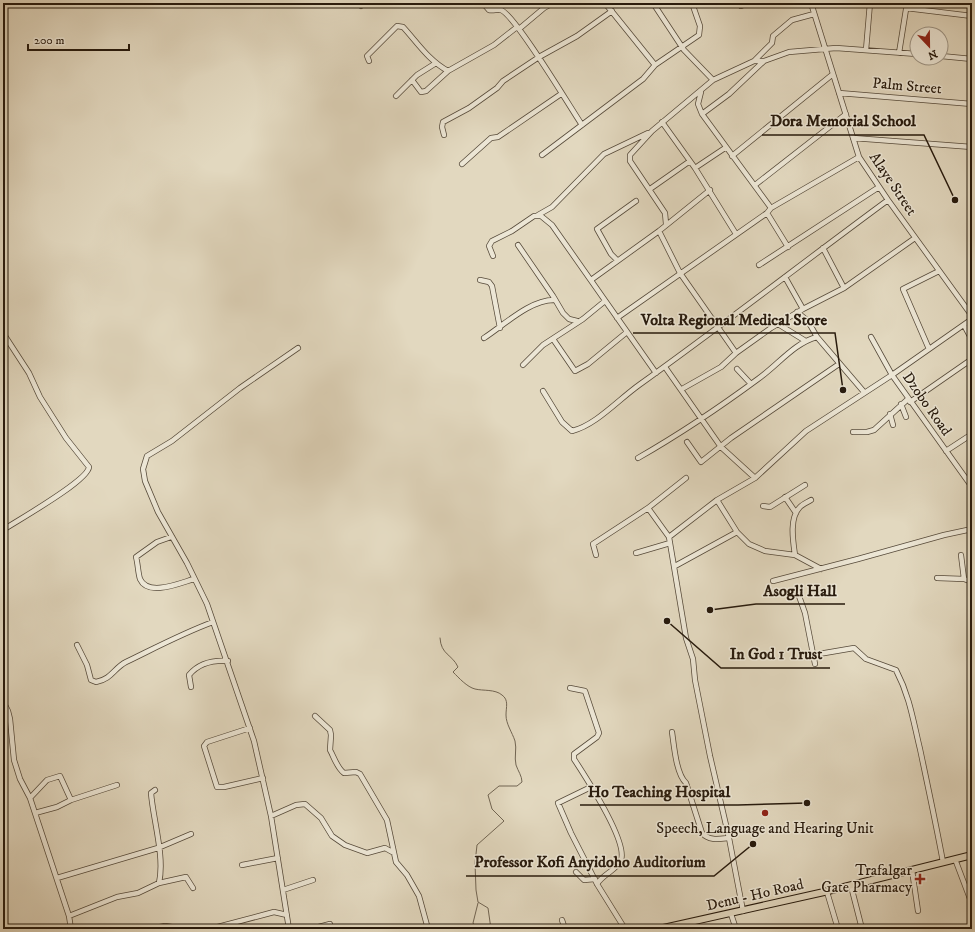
<svg xmlns="http://www.w3.org/2000/svg" width="975" height="932" viewBox="0 0 975 932" font-family="'IM FELL DW Pica',serif">
	<style>
		.lines { fill: none; stroke-linecap: round; stroke-linejoin: round }
		.stream { stroke: #716553; stroke-width: 1 }
		.minor-casing { stroke: #564a3a; stroke-width: 6 }
		.major-casing { stroke: #271a0d; stroke-width: 8 }
		.minor { stroke: #ece6d5; stroke-width: 4.5 }
		.major { stroke: #e2d8bf; stroke-width: 6 }
		.poi-dot { fill: #8f2418; stroke: #ece6d5; stroke-width: 1.5 }
		.labels { text-anchor: middle; dominant-baseline: central; stroke-width: 3; stroke-linejoin: round; paint-order: stroke }
		.street-label { font-size: 15px; fill: #271a0d; stroke: #ece6d5 }
		.poi-label { font-size: 15px; fill: #271a0d; stroke: #ece6d5 }
		.leader { fill: none; stroke: #271a0d; stroke-width: 1.5 }
		.callout-dot { fill: #271a0d; stroke: #ece6d5; stroke-width: 1.5 }
		.callout-label { font-size: 16px; text-anchor: middle; font-weight: bold; fill: #271a0d; stroke: #ece6d5; stroke-width: 3; stroke-linejoin: round; paint-order: stroke }
	</style>
	<rect width="100%" height="100%" fill="#e2d8bf"/>
	<filter id="stains"><feTurbulence type="fractalNoise" baseFrequency=".005" numOctaves="4"/><feColorMatrix values="0 0 0 0 .2 0 0 0 0 .09 0 0 0 0 .02 0 0 0 .5 -.17"/></filter>
	<radialGradient id="worn" r=".72"><stop offset=".6" stop-color="#630" stop-opacity="0"/><stop offset="1" stop-color="#630" stop-opacity=".3"/></radialGradient>
	<g class="lines">
		<path class="stream" d="M440,638C441,655 452,654 458,667L453,672C459,678 467,687 475,689C483,691 495,689 502,695C509,700 506,707 506,715C506,724 512,732 515,741C517,749 514,757 516,765C518,771 522,776 522,782L517,786H499L488,795L492,809L504,821L477,845L475,863L476,890L478,902L488,908L491,929
			M476,929L473,923L478,903"/>
		<defs>
			<path id="minor" d="M483,3L489,10C493,11 498,9 501,10C515,15 570,107 582,125
				M605,3L655,65
				M653,3L684,50L713,80
				M811,3L859,157L888,200L972,316
				M361,6L364,3
				M741,6L748,3
				M906,8L972,16
				M519,29L544,8L553,3
				M866,50L870,3
				M899,53L907,3
				M941,56L972,59
				M369,61L367,56L397,26L403,27C417,42 428,60 448,71
				M754,61L772,43L773,36L792,20L814,14
				M412,80L421,92L426,91L448,71L494,45L517,27
				M701,92L698,104L702,114L771,208
				M839,93L972,104
				M396,96L417,75L436,63
				M702,114L729,94L764,61L789,52L836,48L917,54
				M662,122L695,168L736,234
				M444,135L442,127L443,122L469,108L497,88L503,81L539,57L577,36L612,11
				M853,138L972,147
				M542,155L643,79L655,65L699,35L700,26L692,3
				M732,156L833,74
				M462,164L491,138L498,137L561,94
				M695,168L725,148
				M755,185L846,114
				M650,189L690,161
				M767,213L788,247
				M538,215L552,207L604,154L648,133
				M666,224L665,213L630,161V155L652,131L713,80L754,61H764
				M659,231L680,273L736,353
				M518,245L553,296L563,313L569,319L577,321
				M823,248L844,288
				M493,256L489,246L492,241L512,231L534,216H541L552,225L656,373
				M617,260L611,254L597,229L636,201
				M759,265L879,187
				M785,277L803,309
				M480,280L489,282L492,286L500,328
				M591,280L659,231L710,190
				M797,312L808,321L817,337L864,392
				M617,318L767,213L771,208L859,157
				M972,319L892,375L972,487
				M778,324L804,340
				M964,325L972,340
				M3,333L29,373L40,397L66,438L89,467C88,481 18,520 3,530
				M484,338C504,325 531,299 555,300
				M553,339L575,371L588,364L627,332
				M929,349L903,289L939,271
				M523,365L543,345L583,319L605,301
				M665,367L721,447L755,478
				M737,369L751,384
				M682,389L721,367L736,353L771,328L803,309L844,288L915,238
				M543,391L562,422L572,431C596,425 618,400 639,385C723,325 805,261 888,200
				M910,402L972,359
				M901,404L906,417
				M890,414L893,425
				M853,432H867L874,430L908,399
				M687,442L701,462L731,438L839,364
				M946,451L972,434
				M638,458C680,434 720,407 758,379C778,365 794,343 817,337
				M785,497L796,513
				M717,500L737,532L749,544L765,551L795,555L821,569
				M763,506L770,507L805,485
				M648,508L669,537L686,638L693,659L695,680L710,756L729,838L743,911
				M171,537L157,542L136,557C138,564 138,573 140,579C148,597 180,583 194,579
				M669,537L717,500L755,478L806,431L892,375L871,337
				M636,553L670,543
				M596,555L593,544L648,508L686,478
				M795,555C793,541 789,518 800,507C803,504 808,502 811,500
				M961,555L964,579L972,582
				M675,566L737,532
				M937,578L964,579
				M773,581L858,559L944,535L972,529
				M799,596L805,613L815,664
				M77,645L87,665L91,680L96,682C112,679 114,668 126,662C155,648 183,633 213,622
				M813,655L854,648L866,659L896,670C910,697 913,720 920,749C928,787 936,824 943,862
				M191,687L189,675C199,663 213,660 228,661
				M570,688L585,691L599,733L597,737L574,754V759C585,776 628,841 621,860C617,870 603,874 597,884
				M3,701L8,711L10,719
				M315,716L330,730L331,735L330,750C334,757 337,768 344,773L356,772L360,774L387,820L396,862L407,875L419,896L428,929
				M3,721L10,719L14,760L20,779L30,798L69,916L71,929
				M250,728L207,742L204,746L217,787H224L263,778
				M672,732C674,745 676,774 686,783L702,833C709,841 719,839 729,838
				M591,787L558,803L571,833L597,884L625,929
				M30,798L47,780L60,776L71,800
				M35,813L57,807L71,800L117,785
				M271,816L296,805L305,804L321,818L332,836L345,845L367,853L385,848L394,853
				M955,859L972,904
				M242,865L278,858
				M912,870L918,911
				M576,872L584,880L595,879
				M57,878L158,848L191,834
				M159,883L186,877L193,888
				M851,886L862,929
				M283,890L313,880
				M827,892L838,929
				M972,906V912
				M731,914L736,929
				M69,916L117,897L138,893L159,883C165,857 153,819 151,793L155,790
				M562,920L565,929
				M149,929L165,926L186,929
				M210,929L274,912L287,915
				M289,929L271,816L254,741L207,604L187,563L158,512L145,481L143,469L147,456L172,441L240,388L298,348
				M311,929L330,924"/>
			<path id="major" d="M659,929L824,892L972,855"/>
		</defs>
		<use href="#minor" class="minor-casing"/>
		<use href="#major" class="major-casing"/>
		<use href="#minor" class="minor"/>
		<use href="#major" class="major"/>
	</g>
	<g class="poi-dot">
		<circle cx="765" cy="813" r="4"/>
		<path d="M918 873h4v4h4v4h-4v4h-4v-4h-4v-4h4z"/>
	</g>
	<g class="labels">
		<g class="street-label">
			<text transform="translate(907 86) rotate(5)">Palm Street</text>
			<text transform="translate(893 184) rotate(56)">Alaye Street</text>
			<text transform="translate(927 404) rotate(55)">Dzobo Road</text>
			<text transform="translate(755 895) rotate(-13)">Denu - Ho Road</text>
		</g>
		<g class="poi-label">
			<text x="765" y="828">Speech, Language and Hearing Unit</text>
			<text x="912" y="870" text-anchor="end">Trafalgar<tspan x="912" dy="17">Gate Pharmacy</tspan></text>
		</g>
	</g>
	<path class="leader" d="M955 200L924 135H762M843 390L835 333H633M710 610L756 604H845M667 621L721 668H830M807 803L738 805H580M753 844L714 876H466"/>
	<g class="callout-dot">
		<circle cx="955" cy="200" r="4"/>
		<circle cx="843" cy="390" r="4"/>
		<circle cx="710" cy="610" r="4"/>
		<circle cx="667" cy="621" r="4"/>
		<circle cx="807" cy="803" r="4"/>
		<circle cx="753" cy="844" r="4"/>
	</g>
	<g class="callout-label">
		<text x="843" y="126">Dora Memorial School</text>
		<text x="734" y="325">Volta Regional Medical Store</text>
		<text x="800" y="596">Asogli Hall</text>
		<text x="776" y="659">In God 1 Trust</text>
		<text x="659" y="797">Ho Teaching Hospital</text>
		<text x="590" y="867">Professor Kofi Anyidoho Auditorium</text>
	</g>
	<rect width="975" height="932" fill="none" stroke="#e2d8bf" stroke-width="16"/>
	<rect x="4" y="4" width="967" height="924" fill="none" stroke="#271a0d" stroke-width="2"/>
	<rect x="8" y="8" width="959" height="916" fill="none" stroke="#271a0d"/>
	<g transform="translate(929 46) rotate(158)"><circle r="19" fill="#ece6d5" stroke="#9d9485"/>
	<path d="M0-3L7 15L0 10L-7 15Z" fill="#8f2418"/>
	<text y="-6" font-size="11" font-weight="bold" text-anchor="middle" fill="#271a0d">N</text>
	</g>
	<path d="M28 44v6h101v-6" fill="none" stroke="#271a0d" stroke-width="2"/>
	<text x="34" y="44" font-size="12" fill="#271a0d" stroke="#ece6d5" stroke-width="3" paint-order="stroke">200 m</text>
	<rect width="100%" height="100%" filter="url(#stains)"/>
	<rect width="100%" height="100%" fill="url(#worn)"/>
</svg>
